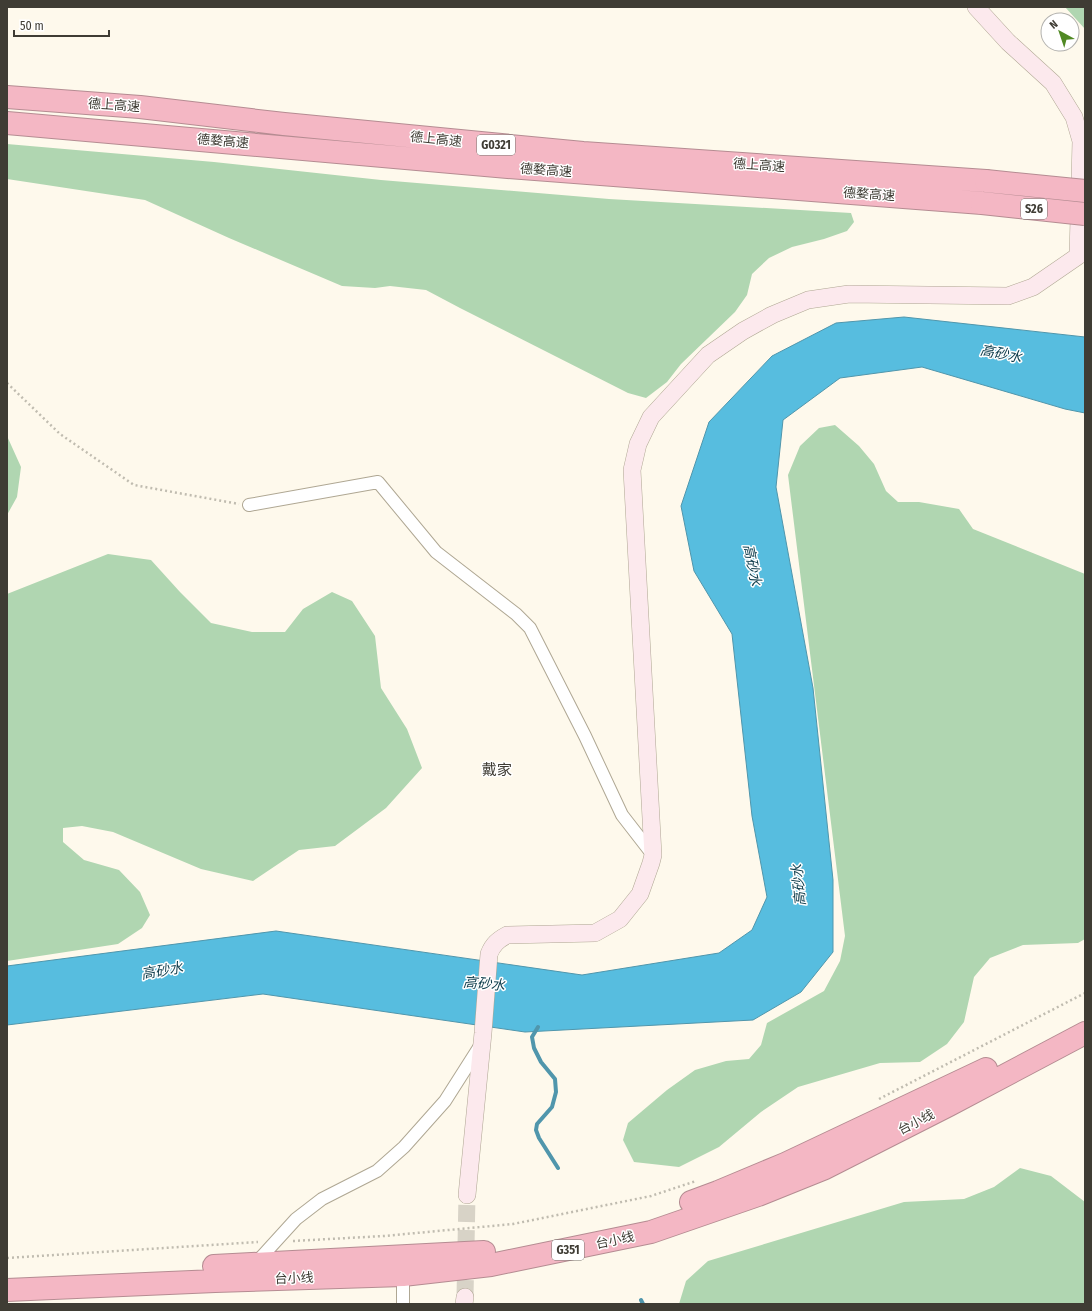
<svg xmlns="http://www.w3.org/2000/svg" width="1092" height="1311" viewBox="0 0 1092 1311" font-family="'Fira Sans Condensed','Noto Sans SC',sans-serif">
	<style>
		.green { fill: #b0d6b1 }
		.water { fill: #57bddf; stroke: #5096ac }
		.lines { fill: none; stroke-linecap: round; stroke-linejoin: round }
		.stream { stroke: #5096ac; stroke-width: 4 }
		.secondary-tunnel { stroke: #d8d3c7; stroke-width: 17; stroke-dasharray: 17 8; stroke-linecap: butt }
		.street-casing { stroke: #afa793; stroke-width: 14 }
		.secondary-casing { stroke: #afa793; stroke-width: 18 }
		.highway-casing { stroke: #b58c92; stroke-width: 24 }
		.path { stroke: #c0bcb0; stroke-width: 2.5; stroke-dasharray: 2 3; stroke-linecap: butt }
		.street { stroke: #fff; stroke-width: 12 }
		.secondary { stroke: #fce9ed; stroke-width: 17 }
		.highway { stroke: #f4b7c4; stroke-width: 22 }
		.highway-bridge-casing { stroke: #b58c92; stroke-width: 24; stroke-linecap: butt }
		.highway-bridge { stroke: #f4b7c4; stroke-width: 22 }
		.labels { text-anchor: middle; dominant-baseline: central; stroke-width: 3; stroke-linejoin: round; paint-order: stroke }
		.shield { fill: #fff; stroke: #797671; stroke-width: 1 }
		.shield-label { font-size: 12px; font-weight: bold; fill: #3f3c34 }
		.street-label { font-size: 13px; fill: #3f3c34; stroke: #fff }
		.water-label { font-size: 14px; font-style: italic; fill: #0f3d4c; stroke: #fff }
		.quarter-label { font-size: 15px; fill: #3f3c34; stroke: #fff }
	</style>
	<rect width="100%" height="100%" fill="#fef9ec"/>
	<path class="green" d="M1065,7H1085V29Z
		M7,144L214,162L381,180L609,199L851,213L854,222L847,231L824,239L792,247L769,258L752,274L747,295L735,312L681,364L667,382L646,398L628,393L460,308L426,290L390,286L375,288L342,286L229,238L145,200L7,179Z
		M835,425L859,446L874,464L886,491L898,502H919L959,509L973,529L1085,574V939L1078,943L1023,945L990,958L974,977L964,1022L947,1044L920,1062L880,1063L798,1087L761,1112L719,1147L679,1167L634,1162L623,1140L628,1123L667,1090L695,1070L726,1061L749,1059L761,1045L767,1023L824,991L840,961L845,936L788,475L800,446L819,428Z
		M7,436L21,467L17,497L7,515Z
		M108,554L151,560L180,592L211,623L252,632H285L303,609L332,592L352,601L375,636L381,688L407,729L422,768L386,808L335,846L299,850L253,881L201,869L113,832L82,826L63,828V842L84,860L119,870L140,892L150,915L142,928L118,944L7,961V594Z
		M1020,1168L1051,1176L1085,1202V1304H679L686,1281L708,1261L904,1202L964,1199L994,1187Z"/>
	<path class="water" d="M904,317L1085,337V413L1065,409L922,367L840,378L783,420L776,487L813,688L833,880V952L801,992L753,1020L525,1032L263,994L7,1025V966L276,931L582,975L719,953L752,930L767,897L752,816L732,634L694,571L681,506L709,422L772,356L836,323Z"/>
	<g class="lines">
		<path class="stream" d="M538,1027L532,1037L534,1048L541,1062L555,1079L556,1092L552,1107L537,1124L536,1130L539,1138L558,1168
			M641,1300L643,1304"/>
		<path class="secondary-tunnel" d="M465,1297L467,1195"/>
		<defs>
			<path id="street" d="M249,505L378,482L436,552L516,614L530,628L585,736L622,815L653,855
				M255,1264L296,1219L322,1199L377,1171L404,1147L445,1101L480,1046
				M403,1304V1269"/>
			<path id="secondary" d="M467,1195L483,1033L489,954C493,944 498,940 507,935L595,933L620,919L640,894L651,863L653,855L632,470L638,444L651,417L708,355L743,331L772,315L808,300L849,294L1008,296L1033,287L1078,256L1081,141L1074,117L1053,83L1008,42L976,7
				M464,1304L465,1297"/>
			<path id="highway" d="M7,97L140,107L284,124L583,153L986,181
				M7,123L508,167L982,203
				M691,1202L718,1192L785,1164L986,1069
				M214,1266L484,1252
				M7,1290L215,1281L403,1275L491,1265L651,1232L758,1195L825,1168L949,1105L1085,1033"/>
		</defs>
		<use href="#street" class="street-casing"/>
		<use href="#secondary" class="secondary-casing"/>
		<use href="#highway" class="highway-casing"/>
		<path class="path" d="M7,383L60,434L134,485L239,504
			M879,1099L1085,993
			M293,1241L384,1236L513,1224L651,1196L696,1181
			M7,1258L258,1242"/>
		<use href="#street" class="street"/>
		<use href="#secondary" class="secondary"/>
		<use href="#highway" class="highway"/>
		<defs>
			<path id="highway-bridge" d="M986,181L1085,191
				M982,203L1085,214"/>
		</defs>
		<use href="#highway-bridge" class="highway-bridge-casing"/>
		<use href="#highway-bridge" class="highway-bridge"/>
	</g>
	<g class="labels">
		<g class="shield">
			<rect x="477" y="135" width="38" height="20" rx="3"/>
			<rect x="1021" y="199" width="26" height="20" rx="3"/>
			<rect x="552" y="1240" width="32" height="20" rx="3"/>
		</g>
		<g class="shield-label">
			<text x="496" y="145">G0321</text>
			<text x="1034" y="209">S26</text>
			<text x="568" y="1250">G351</text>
		</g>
		<g class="street-label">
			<text transform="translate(114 105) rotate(4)">德上高速</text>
			<text transform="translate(436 139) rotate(6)">德上高速</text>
			<text transform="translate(223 141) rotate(5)">德婺高速</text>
			<text transform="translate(759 165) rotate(4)">德上高速</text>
			<text transform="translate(546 170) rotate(4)">德婺高速</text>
			<text transform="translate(869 194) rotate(4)">德婺高速</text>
			<text transform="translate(916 1122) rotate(-27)">台小线</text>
			<text transform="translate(615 1240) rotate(-12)">台小线</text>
			<text transform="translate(294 1278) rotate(-2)">台小线</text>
		</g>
		<g class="water-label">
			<text transform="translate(1001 354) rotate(11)">高砂水</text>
			<text transform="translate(752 565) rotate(79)">高砂水</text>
			<text transform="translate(799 885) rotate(-95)">高砂水</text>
			<text transform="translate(162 971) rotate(-10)">高砂水</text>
			<text transform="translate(484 984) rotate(5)">高砂水</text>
		</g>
		<g class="quarter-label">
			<text x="497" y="770">戴家</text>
		</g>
	</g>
	<rect width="1092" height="1311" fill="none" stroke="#3f3c34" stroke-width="16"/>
	<g transform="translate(1060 32) rotate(320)"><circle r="19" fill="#ffffff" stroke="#b2b1ae"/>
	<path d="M0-3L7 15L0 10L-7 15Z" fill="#508924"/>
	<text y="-6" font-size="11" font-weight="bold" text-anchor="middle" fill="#3f3c34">N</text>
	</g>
	<path d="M14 30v6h95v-6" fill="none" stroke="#3f3c34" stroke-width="2"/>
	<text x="20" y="30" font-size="12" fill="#3f3c34" stroke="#ffffff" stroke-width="3" paint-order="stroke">50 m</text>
</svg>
